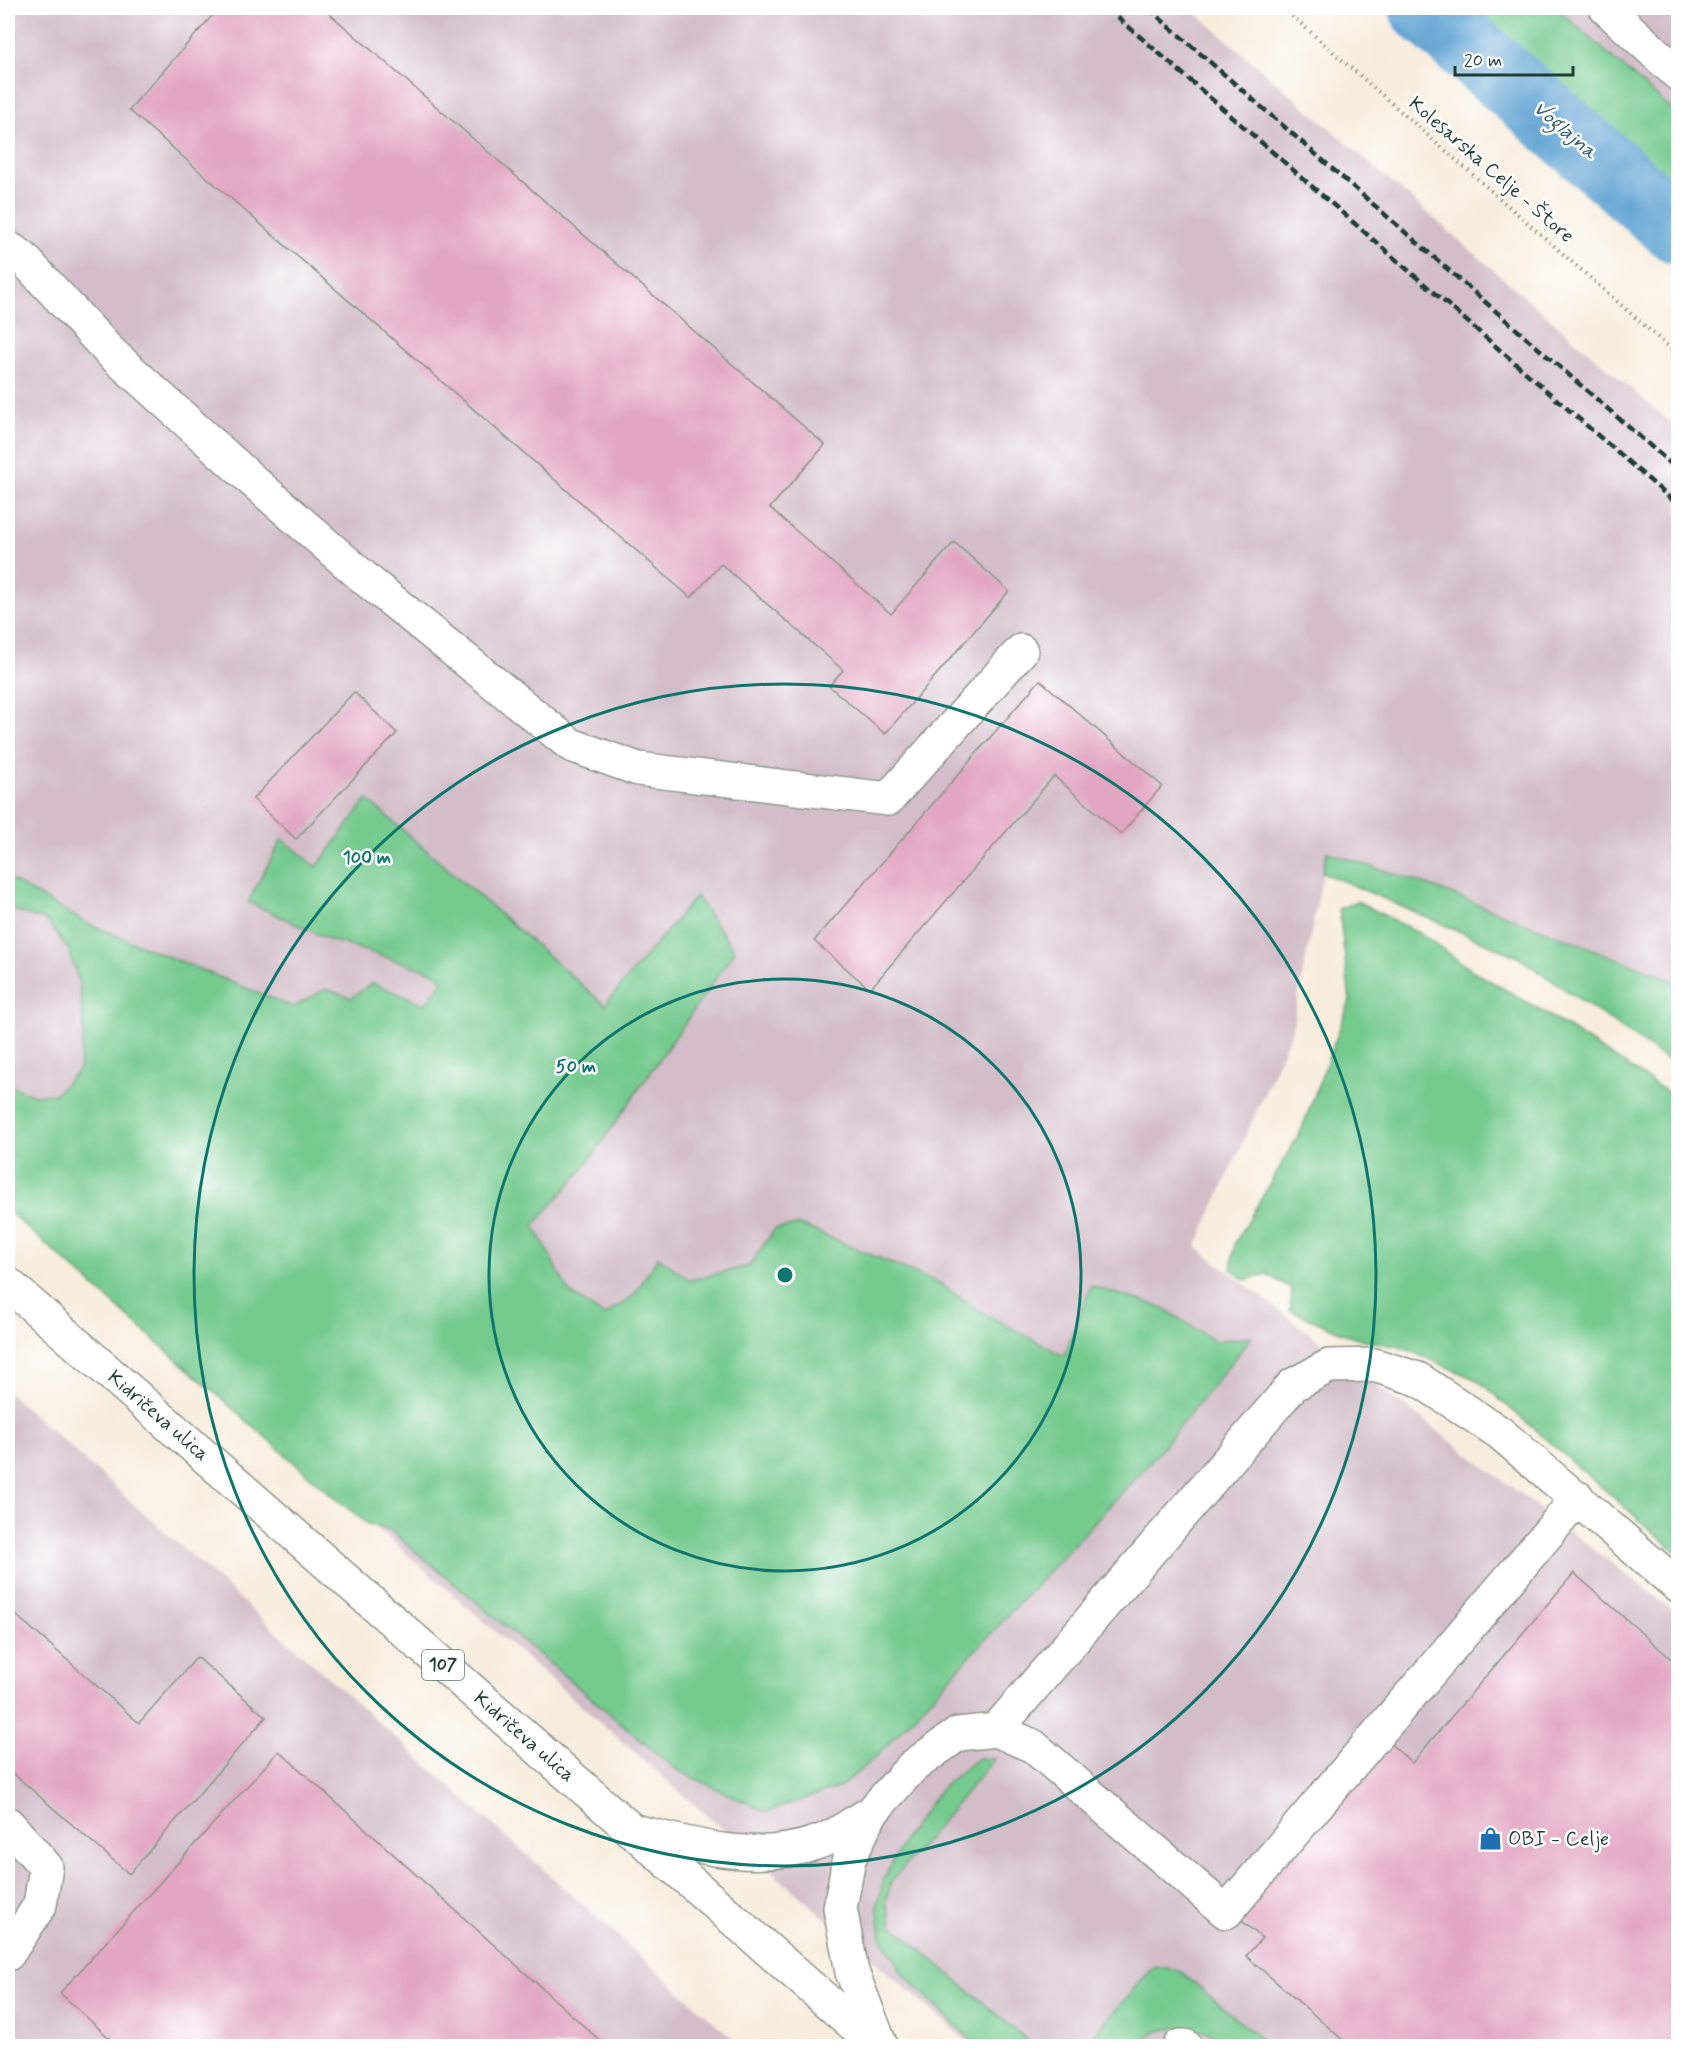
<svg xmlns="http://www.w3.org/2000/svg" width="1686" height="2054" viewBox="0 0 1686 2054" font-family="Mynerve,sans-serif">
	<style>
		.industrial { fill: #d2bdc8 }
		.green { fill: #75ca8e; stroke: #4a8461; stroke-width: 1.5 }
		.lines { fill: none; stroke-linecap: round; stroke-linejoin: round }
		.river { stroke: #5ca1d1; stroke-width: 70 }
		.building { fill: #e2a6c3 }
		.minor-casing { stroke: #8c9588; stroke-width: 36 }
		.major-casing { stroke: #8c9588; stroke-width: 36 }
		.path { stroke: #8c9588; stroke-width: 4; stroke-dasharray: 1.5 4.5; stroke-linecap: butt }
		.minor { stroke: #fff; stroke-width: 33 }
		.major { stroke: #fff; stroke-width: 33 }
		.rail { stroke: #1f3d34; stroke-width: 4.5; stroke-dasharray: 9 4.5; stroke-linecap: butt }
		.ring { fill: none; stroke: #0f766e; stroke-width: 3 }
		.labels { text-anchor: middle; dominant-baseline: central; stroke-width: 5; stroke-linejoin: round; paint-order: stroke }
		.shield { fill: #fff; stroke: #627771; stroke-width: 1.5 }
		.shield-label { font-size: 18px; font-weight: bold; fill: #1f3d34 }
		.street-label { font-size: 20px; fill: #1f3d34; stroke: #fff }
		.poi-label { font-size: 20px; fill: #1f3d34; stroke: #fff; text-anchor: start }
		.water-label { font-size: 21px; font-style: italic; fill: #34606b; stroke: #fff }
		.centre { fill: #0f766e; stroke: #fff; stroke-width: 3 }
		.ring-label { font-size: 18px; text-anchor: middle; font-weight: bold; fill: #0f766e; stroke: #fff; stroke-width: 5; stroke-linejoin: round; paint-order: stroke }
	</style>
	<rect width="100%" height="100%" fill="#fff"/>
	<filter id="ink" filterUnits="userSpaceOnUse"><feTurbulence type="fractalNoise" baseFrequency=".0167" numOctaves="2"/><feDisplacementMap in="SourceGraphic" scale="12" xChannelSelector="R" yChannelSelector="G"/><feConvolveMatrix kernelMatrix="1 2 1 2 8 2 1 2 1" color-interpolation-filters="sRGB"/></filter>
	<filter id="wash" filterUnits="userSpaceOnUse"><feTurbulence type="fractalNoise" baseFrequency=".008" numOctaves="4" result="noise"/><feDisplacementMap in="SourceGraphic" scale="24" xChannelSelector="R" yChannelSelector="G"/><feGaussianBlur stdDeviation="1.35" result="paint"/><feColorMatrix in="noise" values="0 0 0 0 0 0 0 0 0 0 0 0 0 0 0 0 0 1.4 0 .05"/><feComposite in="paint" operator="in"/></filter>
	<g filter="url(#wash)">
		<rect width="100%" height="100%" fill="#f8eddd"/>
		<path class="industrial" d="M8,8H1190L1678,429V982L1425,884L1327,852L1291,1033L1196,1247L1678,1614V2046H972L8,1207Z
			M1556,8H1678V115L1672,109Z
			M8,1392L741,2046H8Z"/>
		<path class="green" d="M1459,8H1556L1678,115V197Z
			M367,799L605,1005L696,896L735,951L583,1169L534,1225L569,1292L604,1316L634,1295L658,1257L690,1280L749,1266L775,1229L800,1225L941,1284L978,1310L1064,1356L1091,1286L1161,1307L1215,1341L1252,1337L1153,1459L879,1754L840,1787L766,1812L677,1770L390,1530L369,1525L331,1495L8,1211V1085L34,1095L55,1094L79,1070L84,1031L79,983L69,950L46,920L8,909V878L88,924L293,1007L326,989L351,998L372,983L425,1004L443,981L436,973L331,940L248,902L282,839L317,867Z
			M1327,852L1425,884L1678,982V1067L1516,956L1322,872Z
			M1357,901L1424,936L1473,971L1539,1009L1678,1099V1553L1477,1380L1403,1348L1351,1337L1290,1310L1292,1289L1267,1274L1245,1280L1231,1269L1235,1243L1301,1131L1350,1001L1339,909Z
			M978,1758L994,1759L891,1882L886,1902L892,1925L1034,2046H977L902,1973L881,1937L877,1905L884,1879L906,1836L942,1787Z
			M1154,1966L1179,1970L1269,2046H1230C1204,2024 1160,2021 1135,2046H1084Z"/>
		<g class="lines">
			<path class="river" d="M1424,8L1678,229"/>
		</g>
		<g id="blocks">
			<path class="building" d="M219,8H323L825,445L770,508L891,614L954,542L1009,591L885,734L829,686L843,670L721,564L691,598L129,110Z
				M1040,680L1162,786L1121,834L1054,776L870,989L814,941Z
				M354,692L397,733L296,839L253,799Z
				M1574,1573L1678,1665V2046H1350L1246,1956L1262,1938L1236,1916L1386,1740L1412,1763Z
				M8,1608L139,1723L197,1657L266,1717L129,1874L8,1769Z
				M279,1751L606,2046H118L60,1993Z"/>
		</g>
	</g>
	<g filter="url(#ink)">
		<use href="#blocks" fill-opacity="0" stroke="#8c9588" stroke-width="1.5"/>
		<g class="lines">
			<defs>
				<path id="minor" d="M1606,8L1678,74
					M8,248L22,257L109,351L253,481L369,582L571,745L638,769L888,799L1021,651
					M996,1730L1293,1385L1329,1366L1374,1365L1418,1379L1500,1433L1678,1586
					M8,1824L46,1867L40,1905L8,1954
					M630,1830C692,1845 756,1865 819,1842C837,1836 854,1822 871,1813
					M881,2046L852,1972L840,1908L849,1859L871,1813L912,1767L958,1734L996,1730L1033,1746L1226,1912L1578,1498
					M1180,2046H1185"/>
				<path id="major" d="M8,1284L878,2046"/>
			</defs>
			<use href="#minor" class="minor-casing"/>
			<use href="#major" class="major-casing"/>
			<path class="path" d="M1283,8L1678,355"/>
			<use href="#minor" class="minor"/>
			<use href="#major" class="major"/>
			<path class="rail" d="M1107,8L1678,505
				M1148,8L1678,470"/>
		</g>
	</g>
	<g class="ring">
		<circle cx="785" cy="1275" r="296"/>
		<circle cx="785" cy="1275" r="591"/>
	</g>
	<defs>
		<symbol id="shop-bare" viewBox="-9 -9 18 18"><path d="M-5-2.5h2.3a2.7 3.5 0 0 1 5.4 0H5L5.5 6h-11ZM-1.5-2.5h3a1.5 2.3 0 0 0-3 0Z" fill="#1f6fb2" stroke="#fff" stroke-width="2.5" paint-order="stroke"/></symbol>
	</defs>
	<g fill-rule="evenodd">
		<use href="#shop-bare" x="1474" y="1822" width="33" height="33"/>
	</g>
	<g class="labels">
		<rect class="shield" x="422" y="1650" width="42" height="30" rx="4.5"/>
		<g class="shield-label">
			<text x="443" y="1665">107</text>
		</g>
		<g class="street-label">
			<text transform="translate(1491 170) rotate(41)">Kolesarska Celje - Štore</text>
			<text transform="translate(158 1416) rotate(41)">Kidričeva ulica</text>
			<text transform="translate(524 1737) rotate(41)">Kidričeva ulica</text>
		</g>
		<g class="poi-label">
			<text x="1508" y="1839">OBI - Celje</text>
		</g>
		<g class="water-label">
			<text transform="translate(1565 130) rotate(41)">Voglajna</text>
		</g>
	</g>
	<circle cx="785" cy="1275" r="9" class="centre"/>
	<g class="ring-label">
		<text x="367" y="863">100 m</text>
		<text x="576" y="1072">50 m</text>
	</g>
	<rect width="1686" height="2054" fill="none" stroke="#fff" stroke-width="30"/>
	<path d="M1455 66v9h118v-9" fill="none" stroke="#1f3d34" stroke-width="3"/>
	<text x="1464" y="66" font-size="18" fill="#1f3d34" stroke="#ffffff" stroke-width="4.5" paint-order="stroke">20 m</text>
</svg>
